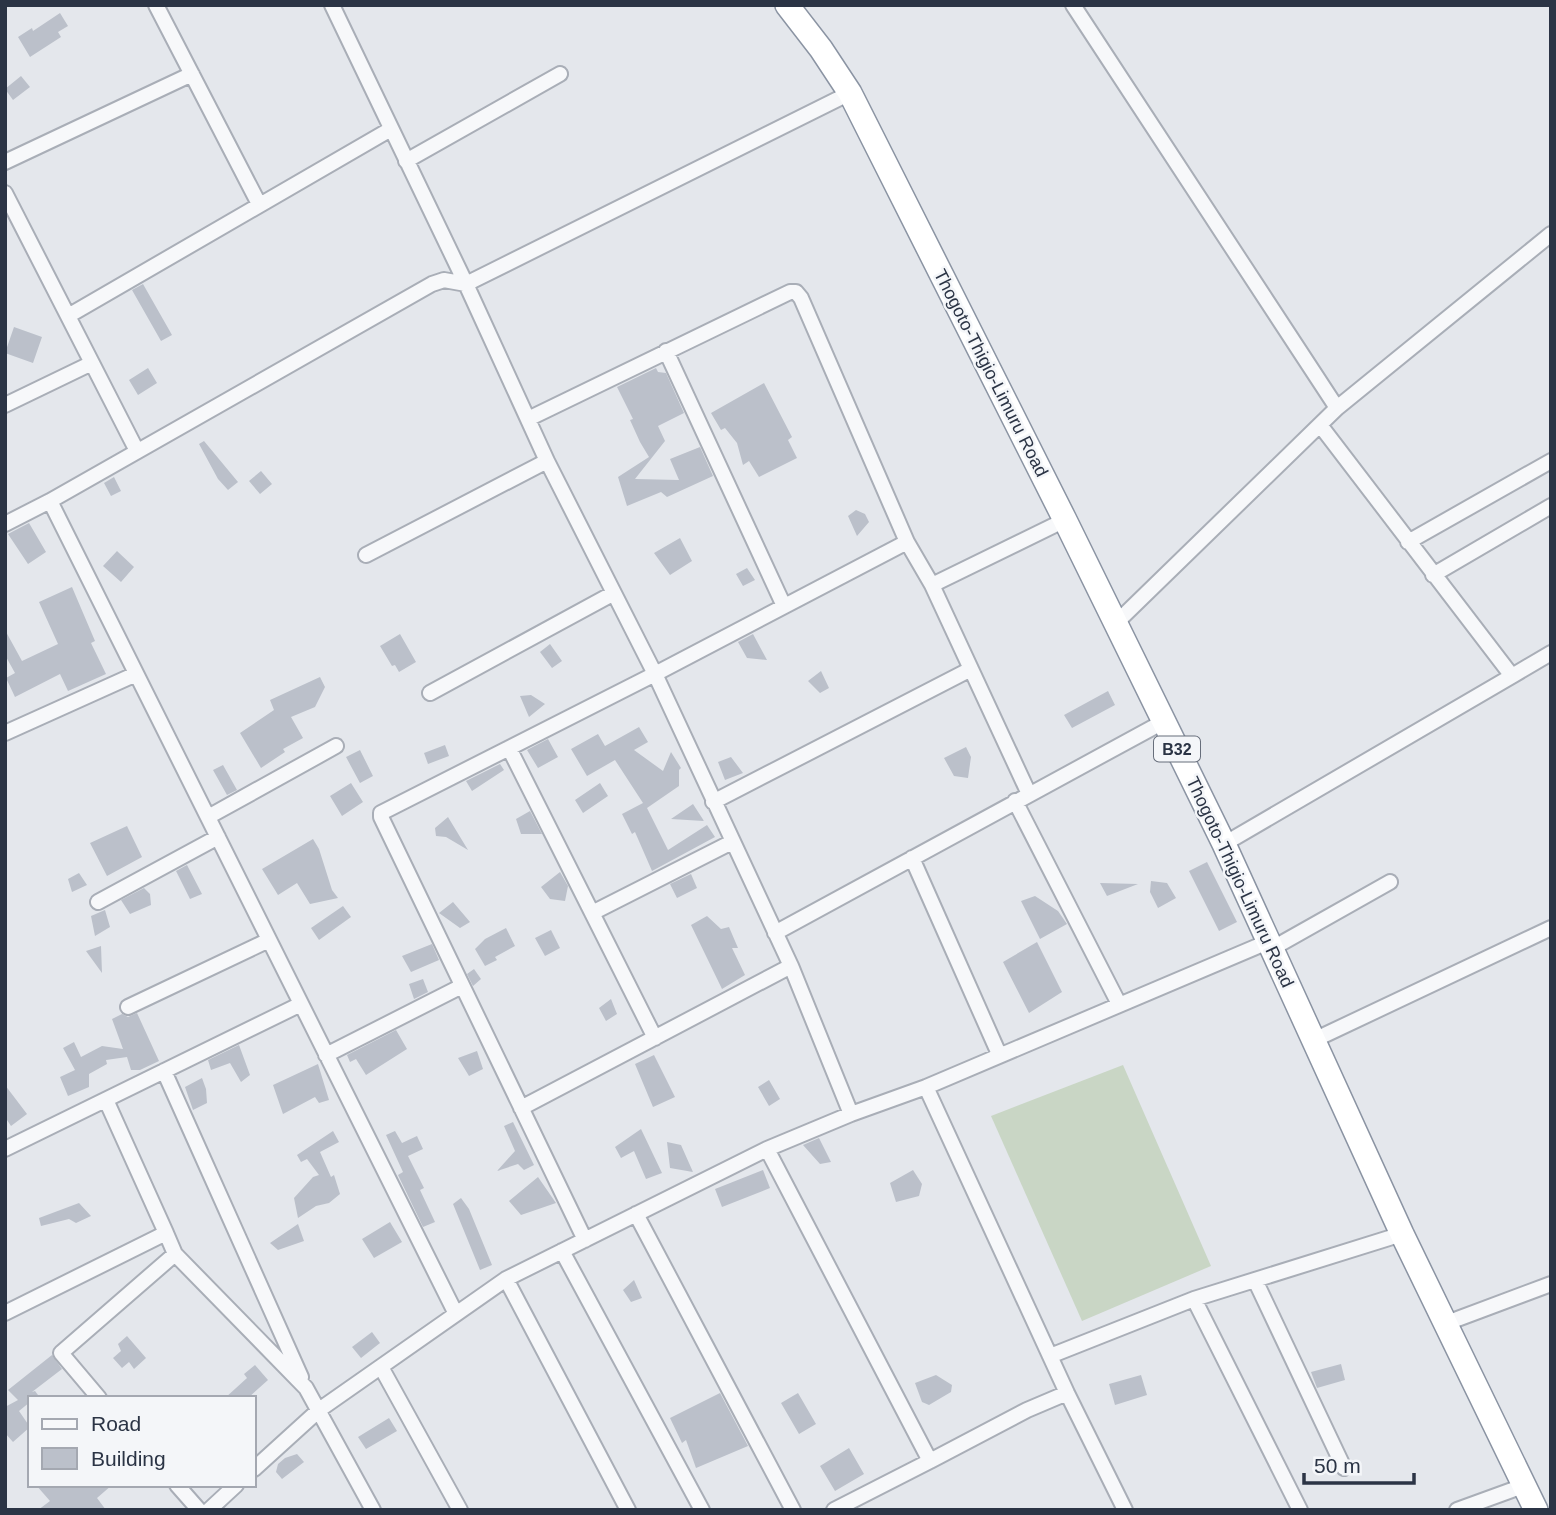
<svg xmlns="http://www.w3.org/2000/svg" width="1556" height="1515" viewBox="0 0 1556 1515" font-family="Arial,sans-serif">
	<style>
		.pitch { fill: #c9d6c5 }
		.building { fill: #bbc0ca }
		.lines { fill: none; stroke-linecap: round; stroke-linejoin: round }
		.minor-casing { stroke: #a9aeb7; stroke-width: 18 }
		.trunk-casing { stroke: #8b94a3; stroke-width: 26 }
		.minor { stroke: #f7f8fa; stroke-width: 14 }
		.trunk { stroke: #fff; stroke-width: 23 }
		.labels { text-anchor: middle; dominant-baseline: central; stroke-width: 5; stroke-linejoin: round; paint-order: stroke }
		.shield { fill: #f4f6f9; stroke: #676e7b; stroke-width: 2 }
		.shield-label { font-size: 16px; font-weight: bold; fill: #2b3445 }
		.street-label { font-size: 18px; fill: #2b3445; stroke: #f4f6f9 }
	</style>
	<rect width="100%" height="100%" fill="#e4e7ec"/>
	<path class="pitch" d="M1123,1065L1211,1266L1082,1321L991,1116Z"/>
	<path class="building" d="M60,13L68,26L58,32L61,37L30,57L18,37L32,28L33,31Z
		M21,76L30,87L13,100L5,89Z
		M143,284L172,335L161,341L132,290Z
		M14,327L42,337L33,363L5,353Z
		M148,368L157,383L138,395L129,380Z
		M656,368L658,372L666,373L684,413L658,426L665,441L635,479L679,480L670,459L700,447L713,476L667,497L661,492L627,506L618,477L649,457L640,442L630,420L633,419L617,387Z
		M764,383L792,437L788,440L797,458L759,477L749,461L743,465L737,443L725,428L721,430L711,413Z
		M204,441L238,482L228,490L218,479L199,444Z
		M261,471L272,484L260,494L249,481Z
		M114,477L121,491L111,496L104,483Z
		M856,510L865,514L869,522L857,536L848,516Z
		M29,523L46,552L28,564L8,534Z
		M680,538L692,561L670,575L654,553Z
		M117,551L134,567L121,582L103,566Z
		M747,568L755,580L743,586L736,574Z
		M72,587L95,641L91,643L106,674L68,691L60,674L15,697L6,678L15,673L5,655V630L22,661L58,644L39,602Z
		M400,634L416,662L399,672L395,665L392,666L380,646Z
		M753,634L767,660L747,658L738,642Z
		M550,644L562,661L552,668L540,652Z
		M821,671L829,688L820,693L808,681Z
		M320,677L325,687L315,707L291,717L303,738L283,749L285,752L261,768L240,733L274,710L270,700Z
		M1108,691L1115,705L1072,728L1064,715Z
		M531,695L545,704L529,717L520,696Z
		M639,727L648,742L634,750L663,771L671,752L681,768L679,770V786L647,808L668,850L707,825L715,837L652,871L635,832L632,834L622,814L643,803L615,760L587,776L571,749L598,734L605,746Z
		M548,739L558,757L538,768L527,750Z
		M445,745L449,756L428,764L424,753Z
		M966,747L971,757L968,778L954,776L944,758Z
		M360,750L373,776L360,783L346,757Z
		M731,757L743,773L725,780L718,762Z
		M500,764L504,770L472,791L466,781Z
		M223,765L237,790L227,795L213,770Z
		M351,783L363,802L342,816L330,796Z
		M600,783L608,796L583,813L575,800Z
		M693,804L704,821L671,819Z
		M530,811L542,834H521L516,819Z
		M448,817L468,850L446,837L436,836L435,828Z
		M127,826L142,857L107,876L90,843Z
		M313,839L319,849L332,890L338,898L310,904L297,883L278,895L262,869Z
		M1207,862L1237,922L1219,931L1189,871Z
		M187,865L202,894L190,899L176,871Z
		M560,872L568,886L565,901L550,899L541,887Z
		M79,873L87,885L72,892L68,879Z
		M691,874L697,888L677,898L670,884Z
		M1151,881L1167,883L1176,898L1158,908L1150,892Z
		M1100,883L1138,884L1107,896Z
		M144,888L150,894L151,905L130,914L121,900Z
		M1035,896L1058,911L1067,924L1040,939L1021,901Z
		M453,902L470,922L460,928L439,913Z
		M343,906L351,917L319,940L311,928Z
		M105,910L110,927L95,936L91,916Z
		M707,916L721,929L729,927L738,948H732L745,975L722,989L691,925Z
		M506,928L515,946L495,957L497,960L485,966L475,949L485,939Z
		M551,930L560,948L545,956L535,938Z
		M1037,942L1062,992L1029,1013L1003,962Z
		M432,944L439,960L411,972L402,956Z
		M101,946L102,973L86,951Z
		M474,969L481,979L473,986L467,974Z
		M423,979L428,992L414,999L409,984Z
		M611,999L617,1014L606,1021L599,1008Z
		M137,1013L159,1061L140,1070H131L127,1057L106,1060L107,1064L89,1074V1087L68,1096L60,1077L75,1070L63,1048L74,1042L81,1057L102,1046L123,1049L112,1019L122,1014L128,1017Z
		M396,1030L407,1049L366,1075L356,1059L350,1062L347,1055Z
		M239,1045L250,1075L241,1082L230,1063L211,1070L208,1060Z
		M477,1051L483,1069L469,1076L458,1058Z
		M654,1055L675,1097L653,1107L635,1064Z
		M318,1064L329,1100L319,1103L315,1097L283,1114L273,1085Z
		M202,1078L206,1089L207,1103L193,1110L185,1087Z
		M769,1080L780,1099L769,1106L758,1087Z
		M5,1085L27,1114L11,1126L5,1117Z
		M513,1122L534,1165L524,1170L518,1164L497,1171L515,1151L504,1126Z
		M641,1129L662,1173L646,1179L634,1151L621,1158L615,1147Z
		M333,1131L339,1142L320,1152L331,1177L334,1175L340,1194L329,1203L316,1206L298,1218L294,1198L313,1177L319,1175L307,1159L301,1162L297,1155Z
		M395,1131L402,1143L417,1136L423,1149L408,1156L424,1188L420,1190L435,1222L423,1227L398,1175L403,1172L386,1135Z
		M819,1138L831,1162L820,1164L803,1145Z
		M667,1142L681,1145L693,1172L670,1168Z
		M763,1170L770,1188L722,1207L715,1189Z
		M913,1170L922,1184L919,1196L896,1202L890,1183Z
		M538,1177L556,1203L521,1215L509,1201Z
		M461,1198L469,1209L492,1265L480,1270L453,1204Z
		M79,1203L91,1216L76,1223L69,1219L41,1226L39,1218Z
		M390,1222L402,1242L374,1258L362,1239Z
		M298,1224L304,1241L278,1250L270,1243Z
		M634,1280L642,1298L631,1302L623,1290Z
		M372,1332L380,1343L361,1358L352,1347Z
		M127,1336L146,1358L134,1369L129,1362L122,1368L113,1358L121,1351L118,1344Z
		M52,1355L62,1369L32,1392L35,1391L38,1395L30,1398V1402L19,1411L30,1427L13,1442L5,1433V1407L18,1400L8,1390Z
		M1341,1364L1345,1380L1317,1388L1311,1372Z
		M255,1365L268,1380L248,1398H225L247,1378L244,1374Z
		M936,1375L952,1385L951,1392L929,1405L922,1402L915,1383Z
		M1141,1375L1147,1395L1115,1405L1109,1384Z
		M720,1393L748,1446L696,1468L686,1440L682,1443L670,1418Z
		M798,1393L816,1424L799,1434L781,1403Z
		M389,1418L397,1431L366,1449L358,1437Z
		M849,1448L864,1474L835,1491L820,1466Z
		M297,1454L304,1462L282,1479L276,1472L278,1464L285,1458Z
		M36,1485H112L97,1498L106,1510H38L50,1501Z"/>
	<g class="lines">
		<defs>
			<path id="minor" d="M156,5L259,204
				M332,5L466,284L547,461L655,674L791,966L851,1114
				M1073,5L1337,408L1115,624
				M406,161L560,74
				M5,162L192,74
				M5,193L137,451
				M68,316L391,129
				M666,351L784,606
				M5,405L92,363
				M1337,408L1551,234
				M528,419L790,292H796L801,298L907,542L932,585L1029,794
				M5,524L50,501
				M1408,542L1551,461
				M366,555L547,461
				M1433,575L1551,506
				M932,585L1065,520
				M1512,676L1551,653
				M430,693L614,593
				M5,733L136,674
				M509,748L655,1038
				M1015,801L1119,1004
				M713,802L971,669
				M208,817L336,746
				M1224,844L1512,676L1320,425
				M912,858L999,1054
				M98,902L218,837
				M592,913L732,842
				M775,933L1163,722
				M1273,948L1390,882
				M128,1007L269,940
				M1314,1040L1551,928
				M326,1055L462,986
				M164,1071L301,1377
				M926,1087L1067,1393L1125,1510
				M106,1100L166,1233
				M521,1108L791,966
				M5,1149L301,1004
				M767,1149L930,1461L834,1510
				M636,1214L793,1510
				M585,1240L381,817V813L655,674L907,542
				M562,1251L702,1510
				M506,1279L628,1510
				M1255,1280L1344,1468
				M1194,1299L1300,1510
				M5,1313L166,1233L175,1254L306,1388L373,1510
				M456,1314L50,501L432,284L444,280L466,284L850,93
				M1444,1324L1551,1284
				M1050,1356L1194,1299L1402,1234
				M381,1367L460,1510
				M99,1398L61,1353L175,1254
				M930,1461L1027,1410L1067,1393
				M254,1469L319,1410L506,1279L767,1149L851,1114L926,1087L1270,941
				M177,1485L199,1510
				M209,1510L236,1485
				M1457,1510L1523,1486"/>
			<path id="trunk" d="M787,5L821,49L850,93L1065,520L1224,844L1402,1234L1536,1510"/>
		</defs>
		<use href="#minor" class="minor-casing"/>
		<use href="#trunk" class="trunk-casing"/>
		<use href="#minor" class="minor"/>
		<use href="#trunk" class="trunk"/>
	</g>
	<g class="labels">
		<rect class="shield" x="1154" y="736.5" width="46" height="25" rx="5"/>
		<g class="shield-label">
			<text x="1177" y="749">B32</text>
		</g>
		<g class="street-label">
			<text transform="translate(991 373) rotate(63)">Thogoto-Thigio-Limuru Road</text>
			<text transform="translate(1240 882) rotate(65)">Thogoto-Thigio-Limuru Road</text>
		</g>
	</g>
	<rect width="1556" height="1515" fill="none" stroke="#2b3445" stroke-width="14"/>
	<rect x="28" y="1396" width="228" height="91" fill="#f4f6f9" stroke="#a4a8b1" stroke-width="2"/>
	<rect x="42" y="1419" width="35" height="10" fill="#f7f8fa" stroke="#a4a8b1" stroke-width="2"/>
	<text x="91" y="1431" font-size="21" fill="#2b3445">Road</text>
	<rect x="42" y="1448" width="35" height="21" fill="#bbc0ca" stroke="#a4a8b1" stroke-width="2"/>
	<text x="91" y="1466" font-size="21" fill="#2b3445">Building</text>
	<path d="M1304 1473v10h110v-10" fill="none" stroke="#2b3445" stroke-width="3.5"/>
	<text x="1314" y="1473" font-size="21" fill="#2b3445" stroke="#f4f6f9" stroke-width="5" paint-order="stroke">50 m</text>
</svg>
